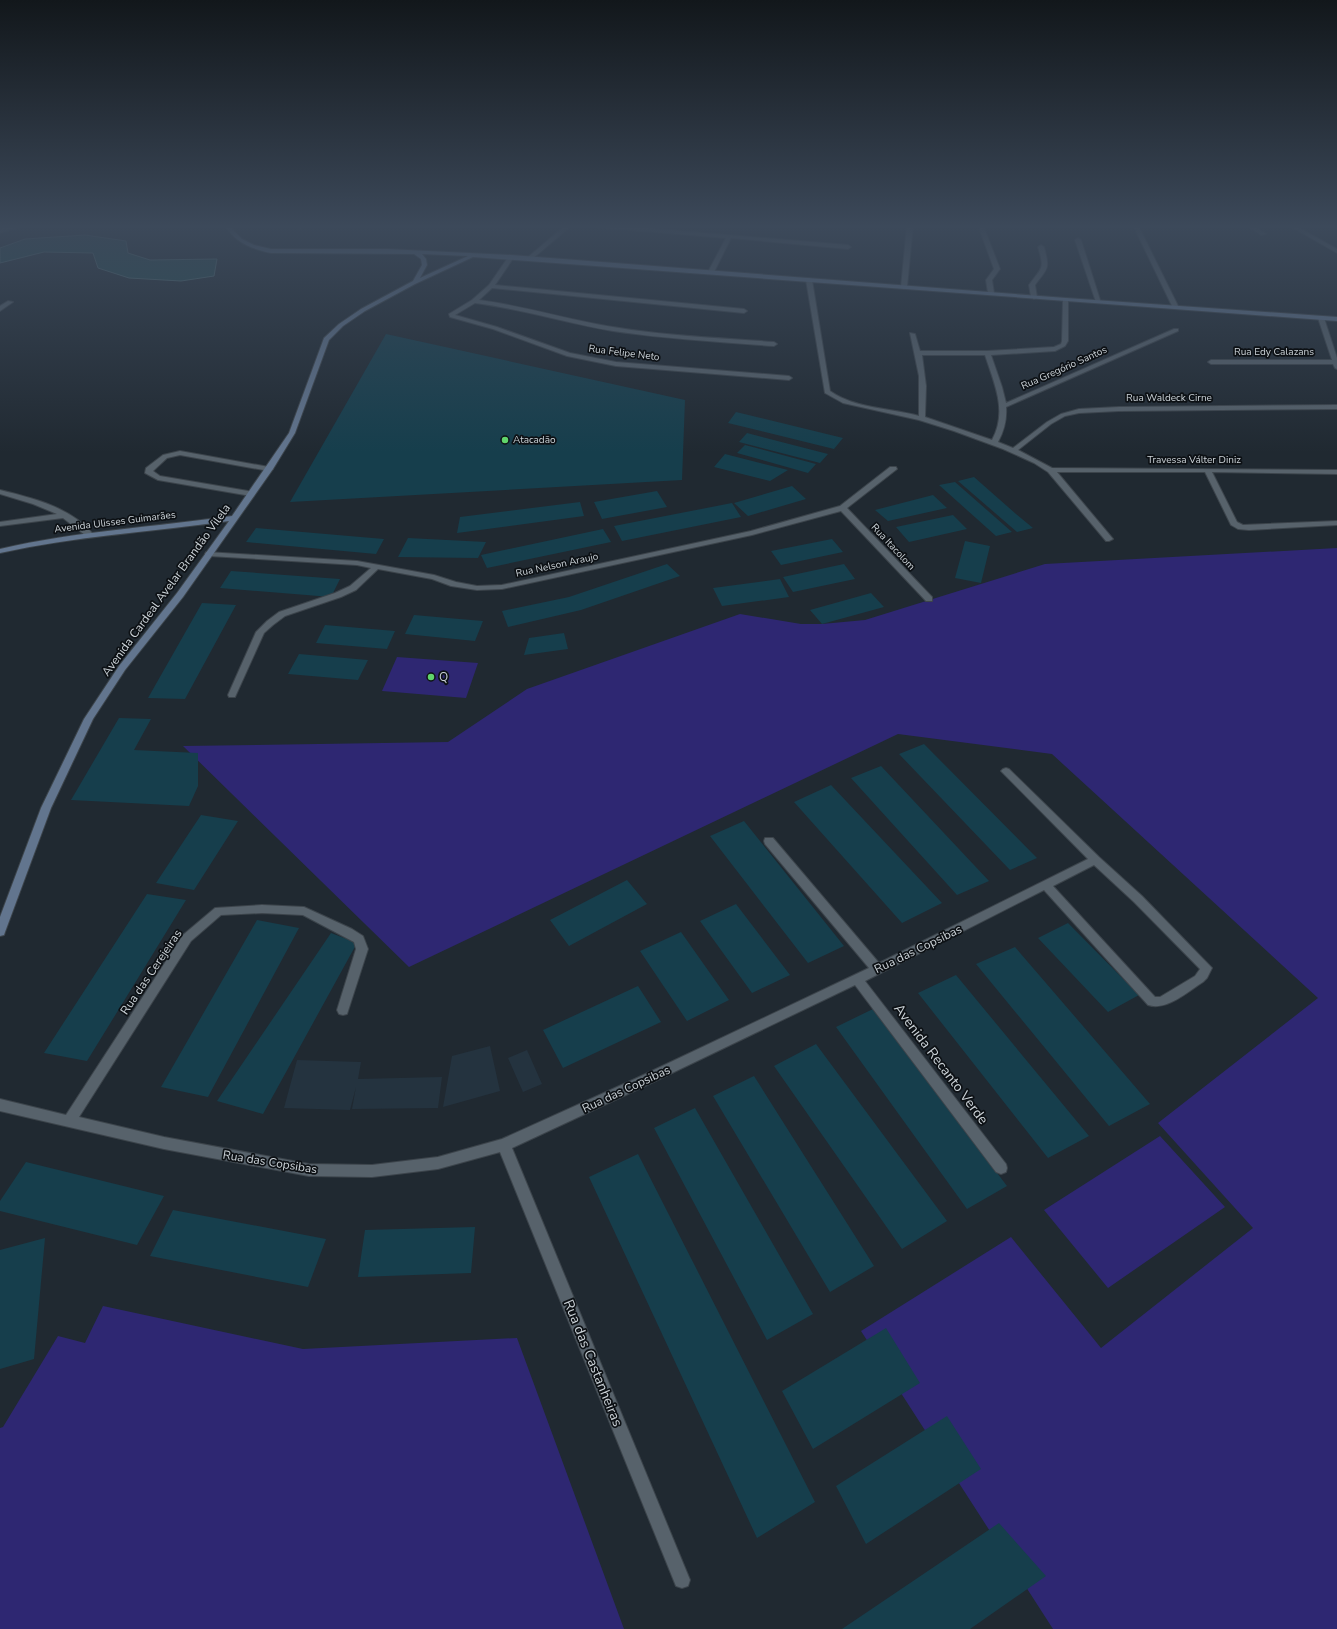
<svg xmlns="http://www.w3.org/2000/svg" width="1337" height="1629" viewBox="0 0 1337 1629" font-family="'Nunito Sans',sans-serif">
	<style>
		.built { fill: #24333f }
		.green { fill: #2e2772 }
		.water { fill: #204e52; stroke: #54767a }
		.building { fill: #163e4c }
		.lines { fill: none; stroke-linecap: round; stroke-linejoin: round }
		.service-casing { stroke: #3c444b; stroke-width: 2 }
		.minor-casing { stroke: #3c444b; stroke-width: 2 }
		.secondary-casing { stroke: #3c444b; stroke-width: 2 }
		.service { fill: #57626b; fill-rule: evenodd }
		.minor { fill: #57626b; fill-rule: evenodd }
		.secondary { fill: #62758e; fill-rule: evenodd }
		.poi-dot { fill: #60d56b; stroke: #0d1115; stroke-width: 1.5 }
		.labels { text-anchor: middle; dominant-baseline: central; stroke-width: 3.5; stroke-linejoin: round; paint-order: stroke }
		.far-street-label { font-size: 10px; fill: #ccd3d8; stroke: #0d1115 }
		.far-poi-label { font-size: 10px; fill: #ccd3d8; stroke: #0d1115; text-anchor: start }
		.street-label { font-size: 12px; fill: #ccd3d8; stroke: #0d1115 }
		.poi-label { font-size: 12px; fill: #ccd3d8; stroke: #0d1115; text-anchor: start }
		.near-street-label { font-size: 14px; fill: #ccd3d8; stroke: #0d1115 }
	</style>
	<rect width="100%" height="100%" fill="#202931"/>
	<path class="built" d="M490,1046L500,1091L443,1107L452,1056Z
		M527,1050L542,1084L523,1092L508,1058Z
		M297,1060L361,1062L358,1079L442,1077L438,1108L352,1109L356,1087L350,1110L284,1108Z"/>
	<path class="green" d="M1337,548V1629H1053L861,1331L1011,1237L1101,1348L1253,1228L1158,1123L1318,998L1052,754L898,734L409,967L183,746L448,742L527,689L740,614L801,624H822L865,620L1045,564Z
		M397,657L478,663L466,698L382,691Z
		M1160,1136L1225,1207L1108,1288L1044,1210Z
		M103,1306L303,1349L517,1338L624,1629H0V1428L3,1427L58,1336L85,1343Z"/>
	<path class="water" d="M85,235L126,241L128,253L150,260L217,259L214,276L181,281L129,278L98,268L93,253L44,252L0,263V248L25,239Z"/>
	<path class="building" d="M386,334L685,400L682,480L290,502Z
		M736,412L843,438L834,449L728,423Z
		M747,433L828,454L820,463L739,442Z
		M745,445L816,464L808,473L737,453Z
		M725,454L788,470L770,481L714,467Z
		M974,477L1016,514L1033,528L1017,532L958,481Z
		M955,482L1012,532L996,536L939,485Z
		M792,486L806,499L748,516L734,503Z
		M657,491L667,507L602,519L594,502Z
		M933,495L947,508L888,521L875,510Z
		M580,502L584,516L457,533L460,517Z
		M732,503L741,517L622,541L614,526Z
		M953,515L967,529L909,542L896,527Z
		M256,528L384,539L376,554L246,542Z
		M603,529L611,542L487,568L481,555Z
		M408,538L486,542L478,558L398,557Z
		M832,539L843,552L781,565L771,551Z
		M965,541L990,546L981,583L955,578Z
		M667,564L680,576L581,610L508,627L502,611L569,597Z
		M844,564L855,579L793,592L783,577Z
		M231,571L340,579L331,597L220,588Z
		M780,579L789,597L722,606L713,588Z
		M871,593L884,607L822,624L810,610Z
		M202,603L236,605L185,699L148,698Z
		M414,615L448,618L483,621L475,641L405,634Z
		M325,625L395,631L387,649L316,643Z
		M564,633L568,649L524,655L529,638Z
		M299,654L368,660L358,680L288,674Z
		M119,718L151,719L134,750L198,753V786L189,806L71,800Z
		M924,744L1037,858L1010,870L899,754Z
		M881,766L989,881L957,895L851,778Z
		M831,785L942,903L902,923L794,802Z
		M201,815L238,821L194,890L156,883Z
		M744,821L844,946L808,963L710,836Z
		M627,880L647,904L569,946L550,920Z
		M147,894L186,900L87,1061L44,1053Z
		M736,904L790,975L752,993L700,921Z
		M257,920L299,928L208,1097L161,1087Z
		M1068,923L1139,995L1108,1012L1038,938Z
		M681,932L729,1000L687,1021L640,951Z
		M331,933L357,943L263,1114L217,1101Z
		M1015,947L1150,1104L1109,1126L976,964Z
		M956,975L1089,1136L1048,1158L918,993Z
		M638,986L661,1022L563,1068L543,1030Z
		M873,1009L1007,1186L967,1209L836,1027Z
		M816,1044L947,1221L902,1249L774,1066Z
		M754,1076L874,1266L830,1292L713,1096Z
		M695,1108L813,1314L767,1340L654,1128Z
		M638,1154L815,1502L757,1538L589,1177Z
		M26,1162L164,1196L137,1245L0,1211V1201Z
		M173,1210L326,1239L308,1287L150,1256Z
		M475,1227L471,1273L358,1277L365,1230Z
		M45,1238L34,1359L0,1369V1250Z
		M886,1328L920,1383L813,1449L782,1391Z
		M947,1416L981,1469L866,1544L836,1486Z
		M999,1523L1046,1576L970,1629H842Z"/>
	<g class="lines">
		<defs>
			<path id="service" d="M1078,238L1081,240L1101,303L1096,302L1075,240Z
				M8,301L13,302L0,311V306Z
				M180,451L269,467L273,469L269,471L180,455L167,458L153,471L160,476L254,492L255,494L251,496L158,480L145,473L146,468L163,455Z"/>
			<path id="minor" d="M18,225H26L0,233V229Z
				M299,225H305L300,229L297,227Z
				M566,225H572L531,260H527V258Z
				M591,225H609L848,245L851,247L848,249L731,238L714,272L711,274L708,272L726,238L594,227Z
				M907,225H913L907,287L904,289L901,287Z
				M978,225H983L1000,269L992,280L994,293L991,295L988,293L986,280L994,269Z
				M1133,225H1138L1179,308L1178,309L1173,308Z
				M1247,225H1253L1266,234L1261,235Z
				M1288,225H1294L1337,249V253Z
				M1330,225H1337V229Z
				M1041,245L1044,247C1050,270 1048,267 1035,285L1037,297L1034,299L1031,297L1029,285C1042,267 1045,270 1038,247Z
				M509,256L514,257L495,285L744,309L747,311L744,313L492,288L479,300C524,306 568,320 613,327C666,336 720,338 774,342L777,344L774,346C720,342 666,339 613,331C566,323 522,309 475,303L455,315L497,327L570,353L616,362L789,376L792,378L789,380L616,366L567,356L493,329L450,317L449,314L472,300L489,285Z
				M809,278L812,280L830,391C856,409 890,408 919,416V376L910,333L915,334L920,351H987L1054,347L1061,344L1062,341L1063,300L1068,299V341L1065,346L1055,351L991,355L1002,387L1006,403L1174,329H1178V331L1006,407C1007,420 1004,431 998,442L1013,448L1047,422L1061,414L1079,409L1119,407L1337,405V409L1119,411L1079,413L1065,416L1051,424L1018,450L1052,468L1337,470V474L1212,472L1237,522L1243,525L1337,521V525L1249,530L1238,529L1231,525L1205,472H1057L1113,539L1109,541H1106L1048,472L1034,463L1003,449L954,431L919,420L843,403L825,393L806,280ZM922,355H985C994,383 1008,411 992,440L925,417L926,386Z
				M1321,316L1324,318L1337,358V369L1335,368L1333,364H1211L1208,362L1211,360H1332L1318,318Z
				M890,467H896L897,469L847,508L932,597V601H926L841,511L752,535L502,589L477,590L451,586L432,579L378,569L356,590L341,597L285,616L273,625L264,633L235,697H229L228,695L256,632L267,621L279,612L335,593L350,586L371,568L357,565L209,556L205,554L206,552L357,561L434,575L456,582L477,586L502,585L751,531L840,506Z
				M0,490C32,498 70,507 92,533L91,535H85L63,518L0,526V522L57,514L33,504L0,494Z
				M1006,768L1009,769L1099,857L1142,896L1212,968L1207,978L1203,982C1187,992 1167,1011 1148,1005L1044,890L865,981L1006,1164L1007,1168L1006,1172L1001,1174L996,1172L855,985L645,1086L512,1148L690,1580L688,1586L682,1588L676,1586L500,1152L438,1169L372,1177L309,1176L164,1149L0,1111V1099L66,1115L183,935L215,908L262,905L304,907L352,929L363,936L368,949L347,1014L343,1015L339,1014L337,1010L356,949L354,942L303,915L262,913L221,915L191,941L79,1117L164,1137L309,1164L372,1165L438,1157L502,1139L637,1078L869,968L765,844L764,841L765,838H773L879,963L1088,859L1003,773L1001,771L1003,769ZM1094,865L1134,902L1200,969L1195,976L1160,997H1155L1053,886Z"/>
			<path id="secondary" d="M225,225H230L233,230L242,239L254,245L271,249H387L511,255L1066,298L1337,317V321L473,257L415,284L365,311L343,326L329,340L295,433L273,469L183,597L125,670L93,719L51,808L5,932L4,935L0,936V917L41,808L84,719L119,666L177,593L229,521C152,532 75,536 0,553V549C77,531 155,527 232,516L289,433L324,338L339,324L361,309L413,281L422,265L421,259L414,254L271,253C252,249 235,243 225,225ZM422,254L468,256L420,278L427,265L426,259Z"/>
		</defs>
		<use href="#service" class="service-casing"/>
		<use href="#minor" class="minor-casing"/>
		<use href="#secondary" class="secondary-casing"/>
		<use href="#service" class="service"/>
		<use href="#minor" class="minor"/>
		<use href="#secondary" class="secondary"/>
	</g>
	<linearGradient id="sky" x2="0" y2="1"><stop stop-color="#12171b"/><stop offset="0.5" stop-color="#3c495a"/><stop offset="1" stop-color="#3c495a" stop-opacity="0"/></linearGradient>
	<rect width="1337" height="453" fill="url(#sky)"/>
	<g class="poi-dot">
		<circle cx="505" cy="440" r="4"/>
		<circle cx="431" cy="677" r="4"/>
	</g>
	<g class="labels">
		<g class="far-street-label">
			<text x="1274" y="352">Rua Edy Calazans</text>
			<text transform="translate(624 353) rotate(7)">Rua Felipe Neto</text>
			<text transform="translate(1064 368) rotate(-24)">Rua Gregório Santos</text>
			<text x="1169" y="398">Rua Waldeck Cirne</text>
			<text x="1194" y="460">Travessa Válter Diniz</text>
			<text transform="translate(115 522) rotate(-7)">Avenida Ulisses Guimarães</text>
			<text transform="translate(893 547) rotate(47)">Rua Itacolom</text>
			<text transform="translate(557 565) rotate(-12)">Rua Nelson Araujo</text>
		</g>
		<g class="far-poi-label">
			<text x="513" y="440">Atacadão</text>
		</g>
		<g class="street-label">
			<text transform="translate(166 590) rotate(-54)">Avenida Cardeal Avelar Brandão Vilela</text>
			<text transform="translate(918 949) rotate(-26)">Rua das Copsibas</text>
			<text transform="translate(151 972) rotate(-56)">Rua das Cerejeiras</text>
			<text transform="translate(626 1089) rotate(-25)">Rua das Copsibas</text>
			<text transform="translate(270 1162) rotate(9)">Rua das Copsibas</text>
		</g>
		<g class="poi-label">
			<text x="439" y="677">Q</text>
		</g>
		<g class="near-street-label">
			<text transform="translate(941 1064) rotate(53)">Avenida Recanto Verde</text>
			<text transform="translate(593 1363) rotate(68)">Rua das Castanheiras</text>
		</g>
	</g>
</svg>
